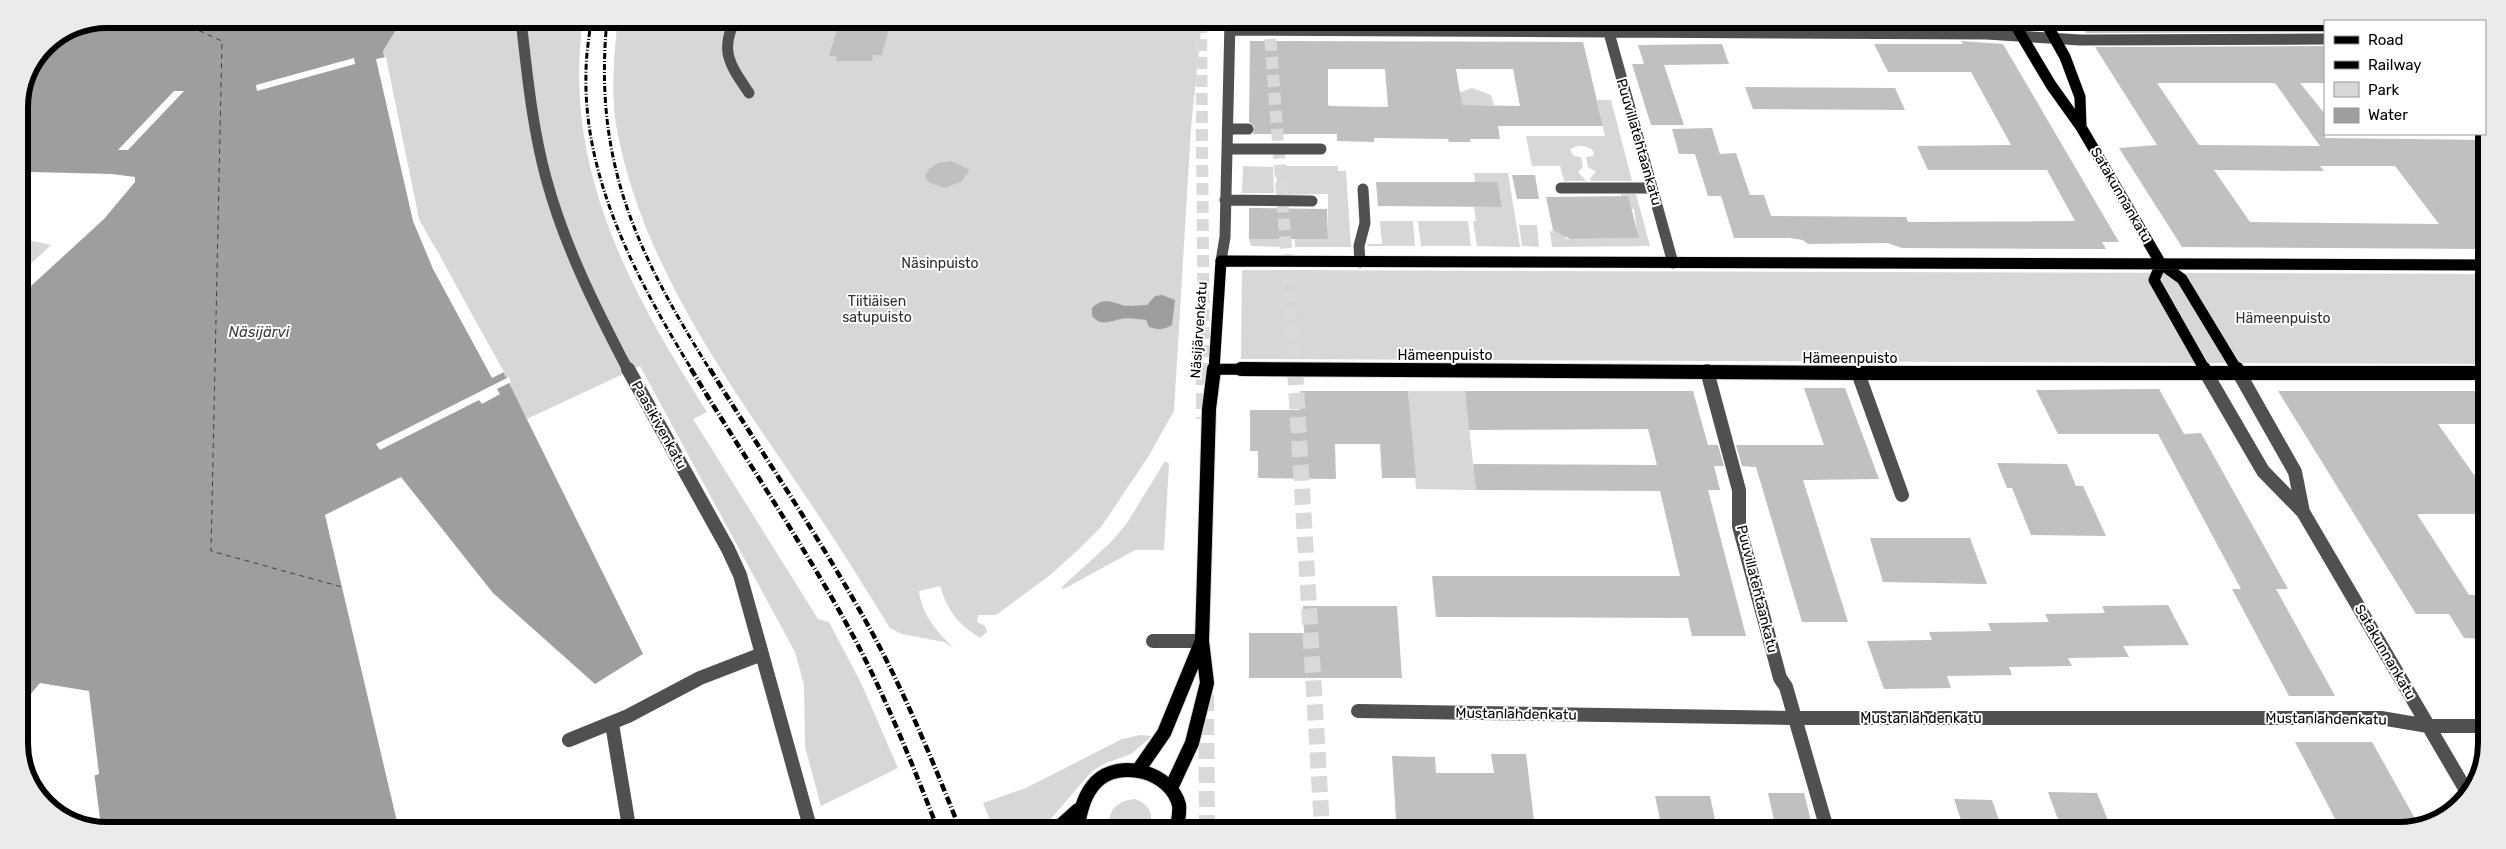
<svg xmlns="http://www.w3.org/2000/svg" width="2506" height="849" viewBox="0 0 2506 849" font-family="Rubik,sans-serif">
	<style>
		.green { fill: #d7d7d7 }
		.water { fill: #9e9e9e }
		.pier { fill: #fff }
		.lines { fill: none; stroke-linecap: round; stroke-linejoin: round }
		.ferry { stroke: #3f3f3f; stroke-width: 1; stroke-dasharray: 5 4.5; stroke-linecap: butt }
		.building { fill: #c0c0c0; fill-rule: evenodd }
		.highway-tunnel-far1 { stroke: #d9d9d9; stroke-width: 12; stroke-dasharray: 12 6; stroke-linecap: butt }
		.highway-tunnel { stroke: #d9d9d9; stroke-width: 16; stroke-dasharray: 16 8; stroke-linecap: butt }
		.major-far1-casing { stroke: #dbdbdb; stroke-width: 12 }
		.major-casing { stroke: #dbdbdb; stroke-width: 16 }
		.minor-far1 { stroke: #505050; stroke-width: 11 }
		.minor { stroke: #505050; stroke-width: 14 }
		.major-far1 { stroke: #000; stroke-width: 11 }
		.major { stroke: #000; stroke-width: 14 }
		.rail-far1 { stroke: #000; stroke-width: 3; stroke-dasharray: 6 2 1 2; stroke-linecap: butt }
		.rail { stroke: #000; stroke-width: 4.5; stroke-dasharray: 8 2.5 1 2.5; stroke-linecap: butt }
		.labels { text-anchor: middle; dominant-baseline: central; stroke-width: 4; stroke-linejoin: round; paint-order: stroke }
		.street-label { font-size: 14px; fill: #000; stroke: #fff }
		.park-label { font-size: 14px; fill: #2e2e2e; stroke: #fff }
		.water-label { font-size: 15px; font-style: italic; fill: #3f3f3f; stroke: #fff }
		.rim { fill: none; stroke: #000; stroke-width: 6 }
	</style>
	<rect width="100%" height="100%" fill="#fff"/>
	<path class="green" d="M408,19L583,20C562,168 630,291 707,412L693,419L818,619L829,622L861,683L898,768L821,806L805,747L804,685L795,652L640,366L527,419L437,250L416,220L383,51L399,25Z
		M618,20L1202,21L1191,128L1174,411L1148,457L1101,527L1077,551L1050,575L996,615H978L977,622L985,626L987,632L980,638C957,623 948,611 940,586L919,591C922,615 937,632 954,648L944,642L902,634L890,628C865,588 840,547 813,507C733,388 642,269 616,125C611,94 614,51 618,20Z
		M1299,21H1370L1371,24H1299Z
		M1378,21H1454V25L1378,24Z
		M1470,21L1589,22L1590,24H1470Z
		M1472,88L1491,95L1494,105L1458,107L1456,94Z
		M1597,100H1611L1632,181H1591L1590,178L1596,172L1588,167L1586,157L1593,156L1594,152C1589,145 1576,144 1570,150L1574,156L1581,157L1583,167L1578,172L1586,181H1564L1560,166H1532L1526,136H1605Z
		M1243,166L1273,167L1274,193H1242Z
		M1278,166H1338V171H1346L1351,247H1295V239H1328V194L1279,195L1277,194L1276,167Z
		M1474,173H1508L1520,247L1477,246L1473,221H1476L1474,207L1502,206L1498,182H1475Z
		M1620,194H1636L1650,246L1552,247L1550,232L1553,230L1565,233L1566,239L1638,238L1634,209H1631Z
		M1380,221H1413L1415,246H1368L1367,244H1382Z
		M1418,221H1468L1471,246H1421Z
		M1519,225H1537L1539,247L1522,246Z
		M19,238L51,245L19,275Z
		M1249,239H1283V247L1251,246Z
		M1244,270L2486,274L2485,364L1241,359L1242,271Z
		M1408,391H1465L1476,490L1416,489Z
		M1165,461L1169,464L1164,550H1135L1062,590L1063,586L1111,542L1127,523Z
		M1140,735L1152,736L1131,754L1106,763L1092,771L1043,828L993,827L983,803L1026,788L1122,739Z
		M1135,799C1148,803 1155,814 1149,828H1111C1105,811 1119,800 1135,799Z"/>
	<path class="water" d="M107,19H408L399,25L383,51L416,220L507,379L643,654L595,684L493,593L401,477L325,515L398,826H101L84,695L39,686L28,700H19V297L104,219L135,182V177L112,174L31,172L19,176V101L45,44L73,25Z
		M1162,295L1175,300L1172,325C1164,330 1158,330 1149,327L1146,320C1138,319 1129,317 1121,319C1110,321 1101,327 1092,316V308C1102,298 1110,301 1122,305C1129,307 1139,305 1147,305L1155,296Z"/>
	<path class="pier" d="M386,57L419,219L504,372L492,378L433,269L413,221L376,59Z
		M354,58L355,64L257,91L256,85Z
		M174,91H184L128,150H118Z
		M509,377L511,382L497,389L500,394L482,404L479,400L380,450L376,444Z
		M40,683L89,691L99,774L93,776L82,697L40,689L29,702H24Z"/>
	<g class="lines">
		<path class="ferry" d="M173,19L222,41L211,551L342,587"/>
	</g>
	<path class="building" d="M840,20H891L882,55H873L872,61H836L837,56H829Z
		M1952,22H1982L1984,27H1954Z
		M2080,23H2325V32L2086,33Z
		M1250,41L1583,42L1603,126H1498L1500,139H1470L1471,142H1449L1448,139L1374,138V142L1337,141V134H1253L1254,126L1249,122ZM1328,69H1385L1388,107L1330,106L1328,105ZM1456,69H1513L1520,106L1462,105Z
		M1961,41L2003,44L2119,242H2102L2106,249L1902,248L1887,243L1808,244L1803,240L1789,238H1734L1721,196H1708L1695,154H1679L1672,129L1712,128L1720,154L1736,153L1750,195H1764L1771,216L1906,217L1908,222L2075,221L2047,170H1928L1917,146L2011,145L1971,72H1888L1874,44H1963Z
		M1722,44L1729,64L1664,65L1684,125H1651L1632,64H1644L1638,45Z
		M2325,46V83H2300L2325,114V138L2487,140L2486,249L2182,247L2119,148L2157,145L2095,47ZM2157,83H2275L2320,146L2199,145ZM2320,166H2395L2439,224L2250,222L2214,170L2324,171Z
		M1745,87L1895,88L1905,110L1753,109Z
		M951,161L970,170L962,181L945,188L928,182L925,176L929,169L938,163Z
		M1512,175H1535L1539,199H1517Z
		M1376,182H1498L1502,207L1378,206Z
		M1628,196L1639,238L1570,239L1553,230L1546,197Z
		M1249,208L1327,209L1328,239H1249Z
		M1804,388H1845L1879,479L1803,480L1848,622H1802L1756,467L1742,466L1736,445H1824Z
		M2159,389L2184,434L2201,433L2288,589H2276L2335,696H2289L2232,589H2241L2158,434H2058L2036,390Z
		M1300,391H1408L1416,478H1382L1380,444H1335L1336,479L1258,478V451H1250V410H1300Z
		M1465,391H1693L1708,445H1718L1724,466H1714L1720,490H1708L1746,636H1692L1688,618L1436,617L1432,576H1680L1660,491L1476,490L1473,464L1657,465L1648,429L1469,430Z
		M2278,391H2485V424H2438L2484,489V514H2417L2469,595H2484V639L2464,638L2449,614H2416Z
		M1997,463L2067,464L2076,486H2083L2106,536L2031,535L2012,488H2007Z
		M1870,538H1970L1987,584L1883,582Z
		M2168,605L2189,645L2123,646L2129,657L2068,658L2072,666L2009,667L2012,675L1947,676L1951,688L1884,689L1867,641L1932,640L1929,632L1991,631L1988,623L2049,622L2045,614L2105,613L2102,606Z
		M1303,606H1397L1402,678H1249V633H1304Z
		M2295,742H2372L2418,824L2399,830H2341Z
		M1491,754H1526L1534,820L1396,819L1392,756L1435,757L1436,773H1494Z
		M2048,792L2097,793L2112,830H2062Z
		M1768,793H1804L1813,829H1776Z
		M1655,796H1710L1717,829H1662Z
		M1954,799L1992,800L2002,829H1964Z"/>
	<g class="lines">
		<path class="highway-tunnel-far1" d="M1201,21L1204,370
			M1269,21L1295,370"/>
		<path class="highway-tunnel" d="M1204,369V419
			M1295,369L1322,828
			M1206,695L1207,828"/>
		<defs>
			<path id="major-far1" d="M2014,23L2051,85L2081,127L2161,264L2182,279L2237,370
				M2046,23L2065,57L2080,97L2081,127
				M2161,264L2154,280L2205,370
				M1214,369L1442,370
				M1214,370L1221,261L2486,265"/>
			<path id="major" d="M1241,369L1858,373H2485
				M2204,369L2206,373
				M2237,369L2239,373
				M1139,769L1164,733L1201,643
				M1171,788L1192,743L1207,683L1202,641L1209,409L1214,369
				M1058,828L1078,810
				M1077,828C1081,811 1083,796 1096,782C1120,758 1171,772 1179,805C1180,811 1178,821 1177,828"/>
		</defs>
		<use href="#major-far1" class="major-far1-casing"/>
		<use href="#major" class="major-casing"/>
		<path class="minor-far1" d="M521,20C527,73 532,126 546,178C564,245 596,309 628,370
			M735,20C719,52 731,66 749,93
			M1606,22L1673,263
			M1230,30L1986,34L2080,40L2325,39
			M1228,129H1248
			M1227,149H1321
			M1561,188H1652
			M1225,200L1312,201
			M1221,261L1225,237L1230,21
			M1360,262L1359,246L1365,223L1363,189"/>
		<path class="minor" d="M628,369L728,549L740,575L810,827
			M1707,371L1739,490V526L1780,678L1786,687L1827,829
			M1858,373L1902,495
			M2206,373L2263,471L2303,512L2467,792
			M2239,373L2295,472L2303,512
			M1153,641H1202
			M1358,711L1794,718H2381L2428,726H2483
			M612,724L629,827
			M569,740L628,716L700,678L762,654"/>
		<use href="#major-far1" class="major-far1"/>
		<use href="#major" class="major"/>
		<path class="rail-far1" d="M591,20C589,38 586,55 586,73C583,179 638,282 692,370
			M607,20C593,162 637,253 710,370"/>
		<path class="rail" d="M691,369C744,457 802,542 851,632C885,695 911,761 937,827
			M710,369C763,455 820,538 869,627C904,691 932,759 959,827"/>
	</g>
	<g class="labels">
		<g class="street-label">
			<text transform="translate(1639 142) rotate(74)">Puuvillatehtaankatu</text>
			<text transform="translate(2121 195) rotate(60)">Satakunnankatu</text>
			<text transform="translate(1199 330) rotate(-86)">Näsijärvenkatu</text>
			<text x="1445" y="355">Hämeenpuisto</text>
			<text x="1850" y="358">Hämeenpuisto</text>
			<text transform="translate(659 425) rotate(61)">Paasikivenkatu</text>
			<text transform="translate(1757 589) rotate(76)">Puuvillatehtaankatu</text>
			<text transform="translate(2385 652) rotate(60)">Satakunnankatu</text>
			<text transform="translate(1516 714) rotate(1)">Mustanlahdenkatu</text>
			<text x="1921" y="718">Mustanlahdenkatu</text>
			<text transform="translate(2326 719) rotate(1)">Mustanlahdenkatu</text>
		</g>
		<g class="park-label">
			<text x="940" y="263">Näsinpuisto</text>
			<text x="877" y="301">Tiitiäisen<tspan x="877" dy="16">satupuisto</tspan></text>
			<text x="2283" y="318">Hämeenpuisto</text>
		</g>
		<g class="water-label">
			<text x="259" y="332">Näsijärvi</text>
		</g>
	</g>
	<path d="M0 0H2506V849H0ZM107 28H2399A79 79 0 0 1 2478 107V743A79 79 0 0 1 2399 822H107A79 79 0 0 1 28 743V107A79 79 0 0 1 107 28Z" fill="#ebebeb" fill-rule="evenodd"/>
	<path class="rim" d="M107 28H2399A79 79 0 0 1 2478 107V743A79 79 0 0 1 2399 822H107A79 79 0 0 1 28 743V107A79 79 0 0 1 107 28Z"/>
	<rect x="2324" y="20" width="162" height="115" fill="#ffffff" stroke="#999999"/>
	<rect x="2334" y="36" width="25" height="8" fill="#000000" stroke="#999999"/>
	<text x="2368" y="45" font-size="15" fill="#000000">Road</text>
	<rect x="2334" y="61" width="25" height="8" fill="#000000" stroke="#999999"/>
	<text x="2368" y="70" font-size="15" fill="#000000">Railway</text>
	<rect x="2334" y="82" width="25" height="15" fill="#d7d7d7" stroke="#999999"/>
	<text x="2368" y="95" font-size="15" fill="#000000">Park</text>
	<rect x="2334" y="108" width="25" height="15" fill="#9e9e9e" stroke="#999999"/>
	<text x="2368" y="120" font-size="15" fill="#000000">Water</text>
</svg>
